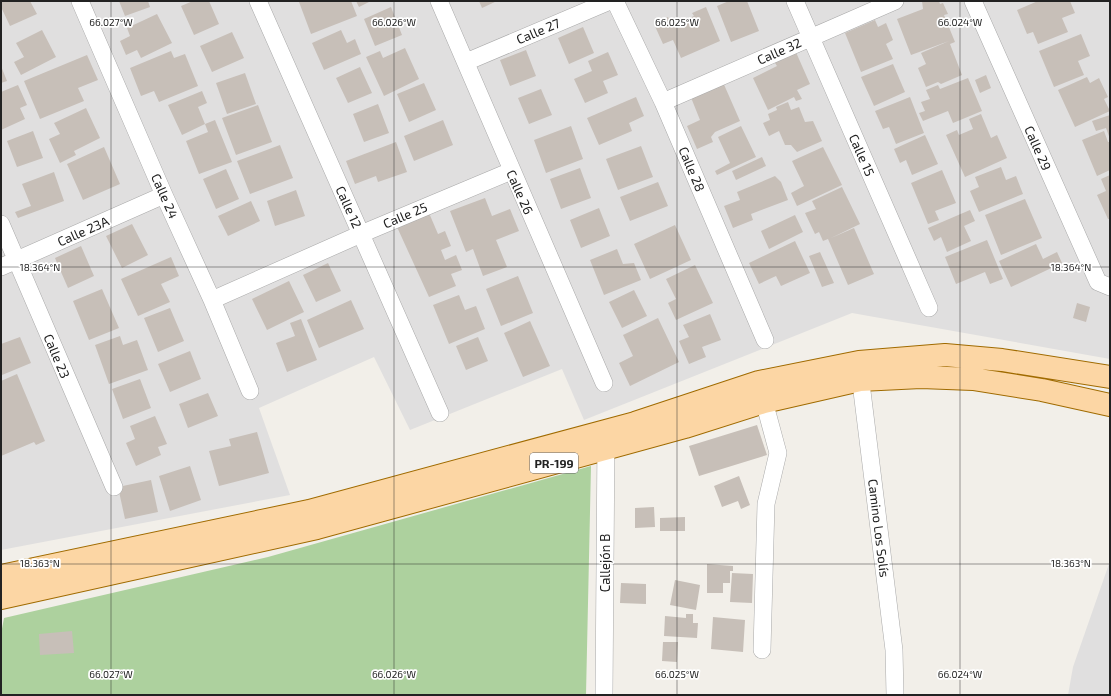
<svg xmlns="http://www.w3.org/2000/svg" width="1111" height="696" viewBox="0 0 1111 696" font-family="'Exo 2',sans-serif">
	<style>
		.residential { fill: #e0dfdf }
		.forest { fill: #add19e }
		.building { fill: #c7bfb8 }
		.lines { fill: none; stroke-linecap: round; stroke-linejoin: round }
		.street-casing { stroke: #a9a9a9; stroke-width: 18 }
		.primary-casing { stroke: #a06b00; stroke-width: 24 }
		.street { stroke: #fff; stroke-width: 17 }
		.primary { stroke: #fcd6a4; stroke-width: 22 }
		.ticks { fill: none; stroke: #222; stroke-width: 1; stroke-opacity: 0.45 }
		.labels { text-anchor: middle; dominant-baseline: central; stroke-width: 3.5; stroke-linejoin: round; paint-order: stroke }
		.shield { fill: #fff; stroke: #646464; stroke-width: 1 }
		.shield-label { font-size: 12px; font-weight: bold; fill: #222 }
		.street-label { font-size: 13px; fill: #222; stroke: #fff }
		.ticks-label { font-size: 10px; text-anchor: middle; fill: #222; stroke: #fff; stroke-width: 3.5; stroke-linejoin: round; paint-order: stroke }
	</style>
	<rect width="100%" height="100%" fill="#f2efe9"/>
	<path class="residential" d="M1,1H1110V359L852,313L584,420L562,369L410,430L374,357L259,408L290,495L1,550Z
		M1110,561V695H1068L1073,667Z"/>
	<path class="forest" d="M591,466L586,695H1V634L4,618L268,557Z"/>
	<path class="building" d="M1,1H30L37,14L10,26L1,7Z
		M119,1H148L150,7L125,16Z
		M193,1H209L219,24L194,35L181,6Z
		M302,1H351L357,16L311,34L299,2Z
		M356,1H371L359,7Z
		M479,1H497L482,8Z
		M729,1H747L759,31L731,42L717,6Z
		M922,1H939L940,4L943,3L948,14L944,15L955,42L950,44L962,75L941,84L938,82L926,87L918,68L926,64L921,53L949,41L911,55L897,19L923,9Z
		M1038,1H1070L1075,13L1062,18L1068,32L1038,44L1033,32L1027,34L1017,10Z
		M391,7L402,35L375,46L364,19Z
		M706,7L720,41L681,58L673,40L663,44L654,24L668,17L672,26L694,16L692,13Z
		M157,14L172,43L141,58L137,50L126,55L120,41L130,36L127,28Z
		M875,20L878,27L886,23L893,40L886,44L893,59L861,72L845,33Z
		M583,27L594,53L569,64L558,38Z
		M42,30L56,57L21,75L14,62L24,57L16,43Z
		M341,30L347,43L355,39L361,54L324,70L312,43Z
		M232,32L244,58L212,72L200,46Z
		M1081,34L1090,56L1078,61L1084,75L1054,87L1039,51Z
		M405,48L419,79L384,96L366,57L380,51L383,58Z
		M526,50L536,76L510,86L500,60Z
		M795,50L810,84L797,90L802,99L796,101L794,97L768,110L753,78L777,66L773,60Z
		M171,51L174,58L185,54L198,86L159,102L154,91L141,96L130,68Z
		M608,52L618,75L603,81L608,93L585,103L574,79L592,71L588,61Z
		M87,55L98,80L78,88L84,101L40,119L24,81Z
		M893,64L905,92L874,106L861,77Z
		M1,66L7,81L1,83Z
		M360,67L372,93L348,103L336,78Z
		M245,73L256,104L227,114L216,83Z
		M986,75L991,88L980,93L975,80Z
		M1087,77L1090,83L1099,78L1108,97L1104,99L1110,111L1075,127L1058,90Z
		M968,78L982,111L953,123L948,111L923,121L919,113L925,111L921,102L930,99L926,90L938,85L940,89Z
		M722,80L740,121L715,132L711,137L713,142L697,149L687,126L700,120L690,95Z
		M424,83L436,110L409,122L397,94Z
		M18,85L27,105L20,108L25,119L1,130V92Z
		M541,89L552,115L529,124L518,98Z
		M202,91L207,103L198,107L205,124L215,120L232,162L199,174L186,141L208,132L205,124L182,135L168,105Z
		M636,97L644,116L629,123L632,131L599,145L587,118Z
		M910,97L924,133L896,144L889,127L883,129L875,111Z
		M788,102L791,110L799,107L805,122L813,121L822,141L797,152L791,145H785L779,131L769,136L763,123L770,120L768,114L777,110L776,107Z
		M378,104L389,133L364,142L353,114Z
		M258,105L272,142L236,155L222,118Z
		M86,108L100,138L74,151L76,155L60,163L49,139L60,134L54,123Z
		M981,114L991,138L997,135L1007,158L965,177L946,135L957,130L959,135L973,129L969,119Z
		M1110,115V139L1106,128L1096,131L1092,121Z
		M443,120L453,145L414,161L404,136Z
		M571,126L583,159L546,173L534,140Z
		M741,126L756,157L717,175L715,171L730,163L718,137Z
		M33,131L43,158L17,167L7,141Z
		M1104,131L1108,142H1110V170L1097,176L1082,140Z
		M925,135L938,164L912,175L906,160L900,163L894,149Z
		M396,142L407,172L378,182L376,176L355,184L346,161Z
		M280,145L293,178L250,194L237,161Z
		M641,146L653,177L618,190L606,159Z
		M104,147L120,184L83,200L67,164Z
		M823,147L842,185L797,206L791,193L804,186L792,161Z
		M762,157L766,166L736,180L732,171Z
		M1001,167L1006,180L1016,176L1023,194L979,212L970,191L979,187L975,177Z
		M580,168L591,198L561,209L550,179Z
		M226,169L239,199L216,209L203,179Z
		M942,170L956,203L935,211L939,220L928,224L911,183Z
		M54,172L64,201L18,218L15,212L31,206L22,184Z
		M1110,175V219H1108L1097,195L1106,191L1101,179Z
		M775,176L781,182L788,200L751,214L753,220L733,228L724,206L740,200L737,192Z
		M658,182L668,206L630,221L620,197Z
		M842,187L860,224L831,238L854,228L874,274L848,285L828,239L823,241L819,232L815,234L805,213L816,209L812,201Z
		M296,190L305,216L275,226L267,201Z
		M485,198L492,216L510,209L519,231L496,240L507,267L483,276L473,249L466,252L450,211Z
		M1025,199L1042,238L1001,255L985,215Z
		M251,201L260,221L228,236L218,216Z
		M599,208L610,236L581,248L570,220Z
		M970,210L975,221L964,226L971,241L947,252L941,237L934,241L928,228Z
		M429,213L438,234L445,231L451,246L441,250L445,260L456,255L462,270L451,274L456,286L429,297L397,227Z
		M795,215L803,232L769,249L761,231Z
		M132,224L148,255L122,268L106,236Z
		M675,225L691,260L650,279L634,244Z
		M987,240L1003,279L990,284L985,272L956,284L945,257Z
		M795,241L810,273L781,286L776,276L759,284L749,263Z
		M1036,244L1043,259L1057,252L1062,263L1011,287L999,261Z
		M81,246L94,276L68,288L55,258Z
		M617,249L623,264L634,263L641,280L604,295L590,260Z
		M820,252L834,283L822,287L809,256Z
		M171,257L179,276L161,284L170,302L138,316L121,279Z
		M328,263L341,291L316,302L303,275Z
		M695,265L713,303L676,320L668,303L676,299L666,279Z
		M518,276L533,313L501,326L486,289Z
		M289,281L304,312L267,330L252,299Z
		M102,289L119,328L89,340L73,301Z
		M634,290L647,316L622,328L609,302Z
		M459,295L465,310L476,306L485,329L449,344L433,305Z
		M351,300L364,329L319,348L307,320Z
		M1077,303L1090,307L1086,322L1073,318Z
		M170,308L184,341L158,352L144,318Z
		M710,314L721,340L702,347L706,357L689,364L679,341L689,337L683,325Z
		M658,318L679,362L630,386L619,363L633,356L623,335Z
		M301,319L317,360L287,372L276,343L295,336L290,323Z
		M530,321L550,366L523,377L504,333Z
		M120,336L123,345L137,340L148,370L109,384L95,345Z
		M20,337L31,363L2,375L1,344Z
		M478,337L488,361L466,370L456,346Z
		M190,351L201,379L170,392L158,364Z
		M17,374L45,441L36,445L34,442L1,456V381Z
		M140,379L151,408L123,419L112,389Z
		M208,393L218,416L188,428L179,404Z
		M155,416L167,444L158,447L161,455L136,466L126,443L135,439L130,426Z
		M757,425L767,455L699,476L689,446Z
		M257,432L269,473L219,486L209,451L231,446L229,439Z
		M190,466L201,500L170,511L159,476Z
		M739,476L750,505L741,509L738,501L722,507L714,486Z
		M151,480L158,512L125,519L118,487Z
		M654,507L655,527L635,528V508Z
		M685,517V531H660V518Z
		M707,564L733,566V571H730V583H723V593H707Z
		M732,573L753,574L752,603L730,602Z
		M675,580L700,585L696,610L670,605Z
		M621,583L646,584V604L620,603Z
		M686,614H693V623H698L697,638L664,636L665,616L686,618Z
		M713,617L745,620L743,652L711,649Z
		M72,631L74,653L40,655L39,634Z
		M663,642H678L677,662L662,661Z"/>
	<g class="lines">
		<defs>
			<path id="street" d="M80,1L164,195L212,300L250,391
				M258,1L440,413
				M439,1L604,383
				M615,1L663,102L765,340
				M795,1L929,308
				M973,1L1098,282L1110,287
				M466,62L610,1
				M663,102L895,1
				M1,224L114,487
				M1,267L164,195
				M212,300L361,234L511,171
				M859,367L894,650L895,695
				M761,390L778,453L766,504L762,650
				M604,695L606,436"/>
			<path id="primary" d="M1,576L309,511L635,423L759,382L859,362L945,355L1002,360L1110,377
				M1,598L317,528L685,427L764,402L860,380L921,377L973,379L1042,390L1110,405"/>
		</defs>
		<use href="#street" class="street-casing"/>
		<use href="#primary" class="primary-casing"/>
		<use href="#street" class="street"/>
		<use href="#primary" class="primary"/>
	</g>
	<path class="ticks" d="M111,1V695M394,1V695M677,1V695M960,1V695M1,267H1110M1,564H1110"/>
	<g class="labels">
		<rect class="shield" x="530" y="453" width="48" height="20" rx="3"/>
		<g class="shield-label">
			<text x="554" y="463">PR-199</text>
		</g>
		<g class="street-label">
			<text transform="translate(538 31) rotate(-23)">Calle 27</text>
			<text transform="translate(779 51) rotate(-24)">Calle 32</text>
			<text transform="translate(1038 148) rotate(66)">Calle 29</text>
			<text transform="translate(862 155) rotate(66)">Calle 15</text>
			<text transform="translate(692 169) rotate(67)">Calle 28</text>
			<text transform="translate(520 192) rotate(66)">Calle 26</text>
			<text transform="translate(165 196) rotate(66)">Calle 24</text>
			<text transform="translate(349 207) rotate(66)">Calle 12</text>
			<text transform="translate(405 215) rotate(-23)">Calle 25</text>
			<text transform="translate(83 231) rotate(-24)">Calle 23A</text>
			<text transform="translate(57 356) rotate(67)">Calle 23</text>
			<text transform="translate(879 528) rotate(83)">Camino Los Solís</text>
			<text transform="translate(605 563) rotate(-90)">Callejón B</text>
		</g>
	</g>
	<g class="ticks-label">
		<text x="111" y="26">66.027°W</text>
		<text x="394" y="26">66.026°W</text>
		<text x="677" y="26">66.025°W</text>
		<text x="960" y="26">66.024°W</text>
		<text x="40" y="271">18.364°N</text>
		<text x="1071" y="271">18.364°N</text>
		<text x="40" y="567">18.363°N</text>
		<text x="1071" y="567">18.363°N</text>
		<text x="111" y="678">66.027°W</text>
		<text x="394" y="678">66.026°W</text>
		<text x="677" y="678">66.025°W</text>
		<text x="960" y="678">66.024°W</text>
	</g>
	<rect width="1111" height="696" fill="none" stroke="#222222" stroke-width="4"/>
</svg>
